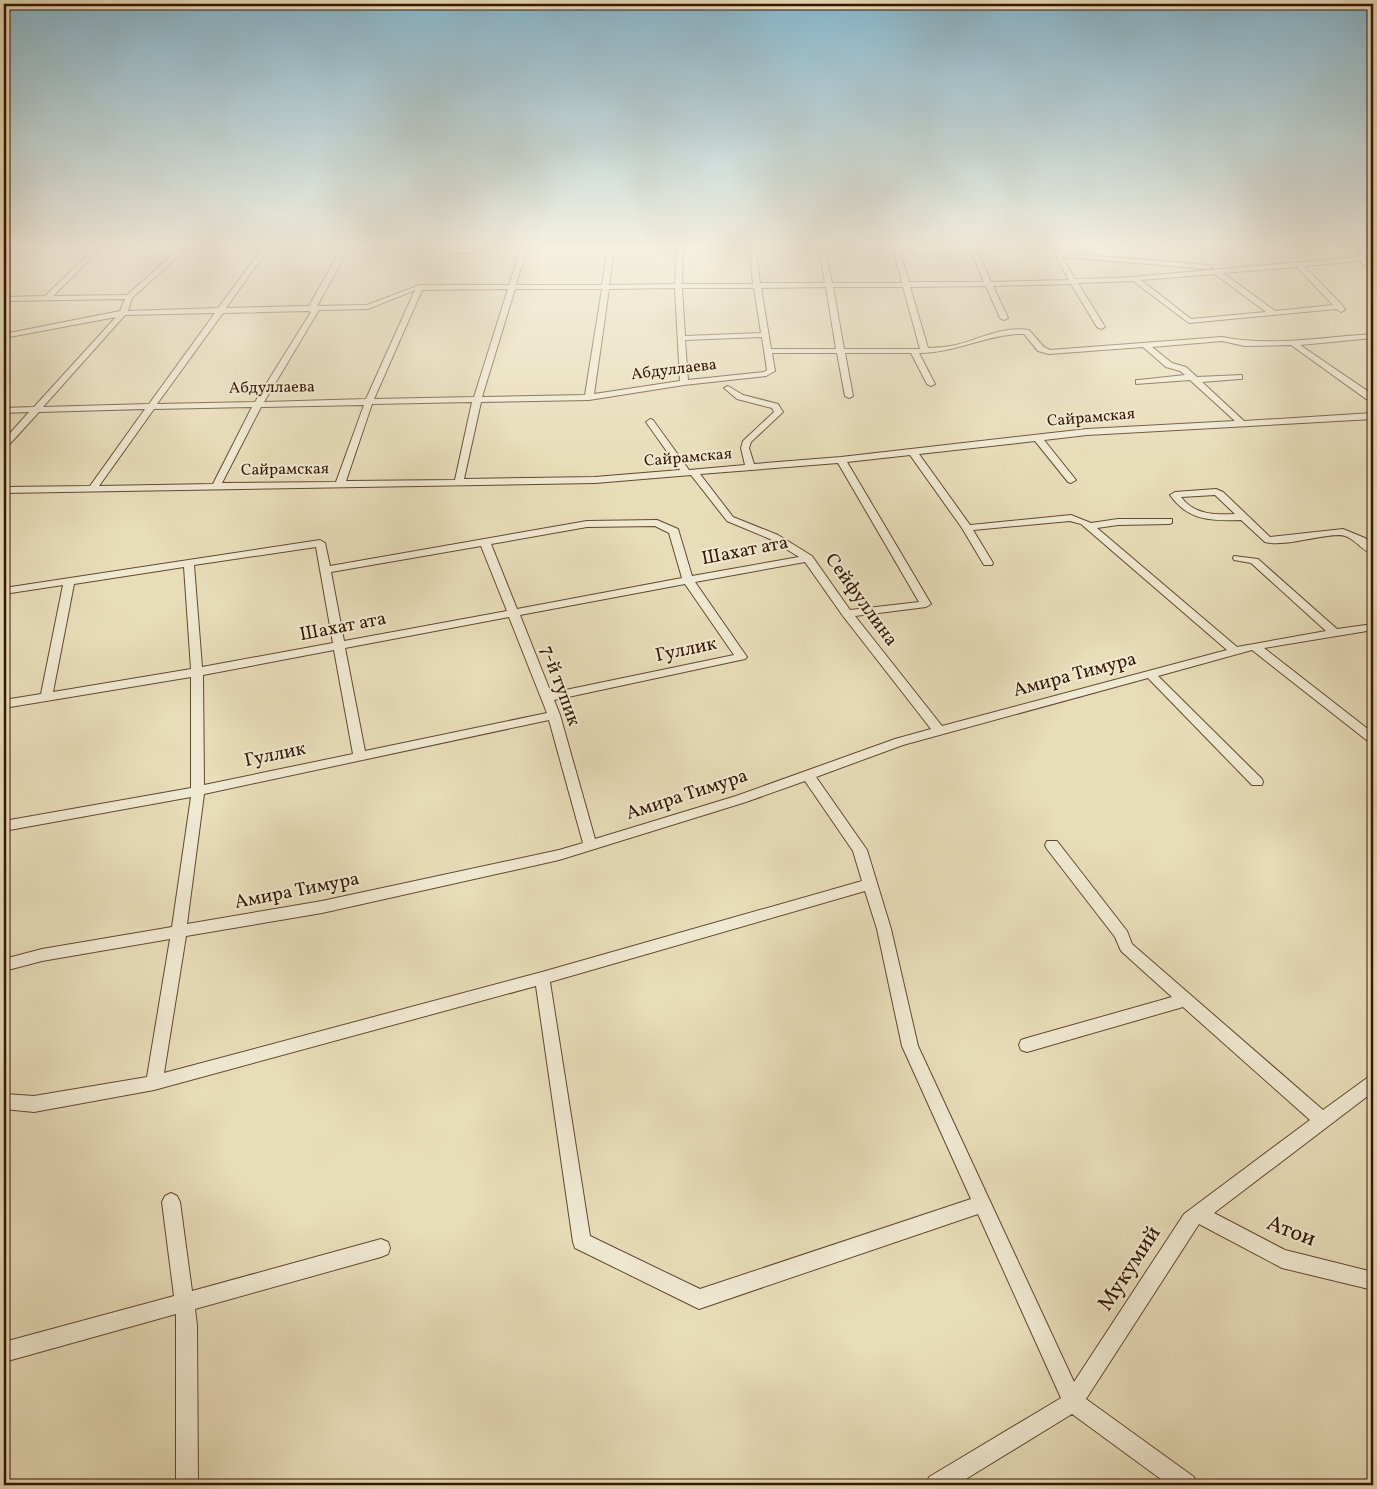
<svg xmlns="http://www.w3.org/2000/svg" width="1377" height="1489" viewBox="0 0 1377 1489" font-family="Vollkorn,serif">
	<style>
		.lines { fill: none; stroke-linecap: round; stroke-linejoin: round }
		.street-casing { stroke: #624830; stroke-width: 2 }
		.secondary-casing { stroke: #361603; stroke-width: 1 }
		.street { fill: #f0e9d2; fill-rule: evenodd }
		.secondary { fill: #f0e9d2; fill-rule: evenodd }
		.labels { text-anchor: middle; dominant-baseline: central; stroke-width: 4; stroke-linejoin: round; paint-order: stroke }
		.far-street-label { font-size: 16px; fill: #361603; stroke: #f0e9d2 }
		.street-label { font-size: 19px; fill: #361603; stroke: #f0e9d2 }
		.near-street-label { font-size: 22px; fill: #361603; stroke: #f0e9d2 }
	</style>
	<rect width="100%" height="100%" fill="#e8ddb9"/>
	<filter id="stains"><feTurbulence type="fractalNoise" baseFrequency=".004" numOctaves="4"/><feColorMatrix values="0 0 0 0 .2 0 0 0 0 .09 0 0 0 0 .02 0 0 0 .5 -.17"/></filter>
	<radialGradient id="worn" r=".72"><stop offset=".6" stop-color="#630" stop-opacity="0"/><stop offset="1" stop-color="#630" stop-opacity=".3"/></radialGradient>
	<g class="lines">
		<defs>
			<path id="street" d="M10,249H17L4,260V255Z
				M94,249H100L53,296L127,295L179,249H186L132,298L128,311L218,308L262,249H268L226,308L309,306L340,251H295L292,249H485L469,253L347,252L317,306L367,305L420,285H509L521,249H527L516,285H602L608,249H614L609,285L675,284L677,249H683L682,284H753L750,249H756L760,283H825L819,249H825L832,283H902L893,249H899L909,282H984L970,249H976L991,282L1069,280L1052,249H1056L1059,253L1209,265L1212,267L1209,269L1062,257L1075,279L1121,278L1358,257L1357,249H1363L1365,259L1373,268V274L1360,261L1304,266L1342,305L1345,310L1341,312L1336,309L1189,323L1133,281L1078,283L1105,327L1101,329L1097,327L1071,284L993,286L1008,318L1004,320L1000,318L986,286L910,287L928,348C937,348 947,347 956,345C980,339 1003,326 1029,330L1044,347L1050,350L1222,337C1272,347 1323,337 1373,334V338L1300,345L1369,392L1373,397V404L1291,345L1245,346L1222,341L1152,347L1172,363L1186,367L1197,377L1242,375V379H1239L1202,382L1244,421L1373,413V419L1087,435L1044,440L1076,480L1071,483L1068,482L1035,441L919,454L970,525L1071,515L1091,523L1118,519H1172V523L1169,524L1118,525L1097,528L1237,647L1326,631L1251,563L1234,560L1233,558L1234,556L1258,559L1337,629L1373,624V630L1264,648L1373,733V743L1369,742L1252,650L1158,676L1262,779L1263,782L1262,785H1252L1148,678L903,745L816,777L867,850L891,929L918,1046L1074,1382L1184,1214L1310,1120L1183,1007L1027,1052L1021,1050L1019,1045L1021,1040L1027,1038L1172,997L1121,951L1115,937L1047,849L1045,845L1047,841H1057L1127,931L1132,944L1323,1110L1367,1078L1373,1076V1092L1214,1213L1285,1250L1373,1272V1290L1282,1268L1199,1224L1086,1399L1194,1477L1197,1485H1169L1072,1414L956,1485H926L929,1477L1061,1398L978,1214L699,1309L575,1248L573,1242L536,986L154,1090L34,1112L4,1109V1094L34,1096L147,1077L170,939L42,961L4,971V959L42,949L172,927L191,797L4,831V821L191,788V677L4,708V700L41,694L63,585L4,594V588L320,540L325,543L330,566L587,521L657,520L678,529L692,576L799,557L770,539L727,521L691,475L595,483L4,493V487L90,486L145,409L39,412L7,447L4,448V440L29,412L4,413V408L34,407L116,317L4,338V334L120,311L125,299L4,301V297L45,296ZM1297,267L1333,305L1275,311L1223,273ZM1215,274L1266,312L1191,319L1141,280ZM826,287L836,349H771L761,288ZM833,287H903L920,349H844ZM675,288L680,381L594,394L609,289ZM682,288H754L761,333L685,336ZM508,289L474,397L374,399L422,290ZM515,289H602L585,395L482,397ZM415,290L366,399L264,402L319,310L368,309ZM308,311L311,312L255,402L157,404L223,313ZM215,313L149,404L43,407L125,315ZM1018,334H1024L1038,351L1049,354L1143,347L1166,367L1180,371L1185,375L1139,380H1136V384L1190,380L1235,421L1087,429L841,457L754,464L749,448L751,442L783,412L778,404L743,395L728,386L724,388L737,399L772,408L774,412L743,441L741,448L745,465L689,470L653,420L650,419L646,422L680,470L595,477L464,479L481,402L589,400L684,385L766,376L775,371L772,353H837L845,396L849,398L853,396L845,353H911L927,384L931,386L935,384L919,353C954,353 983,336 1018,334ZM762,337L767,370L764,372L688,380L685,340ZM472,402L455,480L346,481L372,404ZM364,405L336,482L222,483L261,407ZM252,407L213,484L99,486L154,409ZM910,455L962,528L984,565H992L993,563L973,530L1070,521L1081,524L1227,650L942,726L855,616L926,607L931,604L847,462ZM838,463L919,602L850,610L812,556L778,535L733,517L700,474ZM655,526L669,533L682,578L517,609L491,544L587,527ZM481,546L507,611L344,641L331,572ZM316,547L333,643L202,667L194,565ZM805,562L843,616L931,729L895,739L736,796L595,839L560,715L554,700L745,659L747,657L695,582ZM184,567L191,669L53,692L74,584ZM685,584L734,655L551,693L520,615ZM509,617L547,713L365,751L345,648ZM334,650L353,754L204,785L203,675ZM549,720L583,843L559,850L322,901L187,924L204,794ZM805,781L853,851L862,881L542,972L164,1073L186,936L322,913L559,860L746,802ZM865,891L877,929L902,1046L971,1199L700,1289L590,1236L550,982Z
				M1216,489L1223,492L1270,537L1343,529L1365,538L1373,546V554C1361,551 1354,536 1340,535C1318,535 1285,547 1265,542L1241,520C1212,521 1188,521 1170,495L1175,492ZM1215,495L1235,514C1216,515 1194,515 1181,497Z
				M171,1193L177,1196L180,1202L192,1291L381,1239L388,1242L390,1248L388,1254L381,1257L195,1309L197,1325L198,1485H176V1314L4,1362V1342L174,1296L162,1202L165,1196Z"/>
			<path id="secondary" d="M1357,249H1373V253L1362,252Z"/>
		</defs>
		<use href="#street" class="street-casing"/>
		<use href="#secondary" class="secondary-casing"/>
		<use href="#street" class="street"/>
		<use href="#secondary" class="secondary"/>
	</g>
	<linearGradient id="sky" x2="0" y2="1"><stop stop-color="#88b8cf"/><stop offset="0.54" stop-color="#f5f0e0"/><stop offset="1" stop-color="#f5f0e0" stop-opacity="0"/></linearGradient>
	<rect width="1377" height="457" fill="url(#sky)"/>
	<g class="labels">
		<g class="far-street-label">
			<text transform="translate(674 370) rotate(-7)">Абдуллаева</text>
			<text transform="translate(272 388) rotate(-1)">Абдуллаева</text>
			<text transform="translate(1091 418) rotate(-5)">Сайрамская</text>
			<text transform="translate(688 458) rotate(-5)">Сайрамская</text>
			<text transform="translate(285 470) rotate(-1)">Сайрамская</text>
		</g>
		<g class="street-label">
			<text transform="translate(745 551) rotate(-11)">Шахат ата</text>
			<text transform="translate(861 600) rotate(54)">Сейфуллина</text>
			<text transform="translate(343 627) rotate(-11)">Шахат ата</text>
			<text transform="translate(686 650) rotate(-12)">Гуллик</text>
			<text transform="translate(1075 675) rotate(-15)">Амира Тимура</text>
			<text transform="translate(560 686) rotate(70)">7-й тупик</text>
			<text transform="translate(275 755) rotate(-12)">Гуллик</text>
			<text transform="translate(687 795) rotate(-18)">Амира Тимура</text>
			<text transform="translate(297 891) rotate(-11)">Амира Тимура</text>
		</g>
		<g class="near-street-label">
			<text transform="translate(1291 1232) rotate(21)">Атои</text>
			<text transform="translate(1130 1269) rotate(-57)">Мукумий</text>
		</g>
	</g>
	<rect width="1377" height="1489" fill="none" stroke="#e8ddb9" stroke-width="20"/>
	<rect x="5" y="5" width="1367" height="1479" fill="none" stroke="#361603" stroke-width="2.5"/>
	<rect x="10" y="10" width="1357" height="1469" fill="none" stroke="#361603"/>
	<rect width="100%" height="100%" filter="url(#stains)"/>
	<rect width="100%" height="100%" fill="url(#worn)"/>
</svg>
